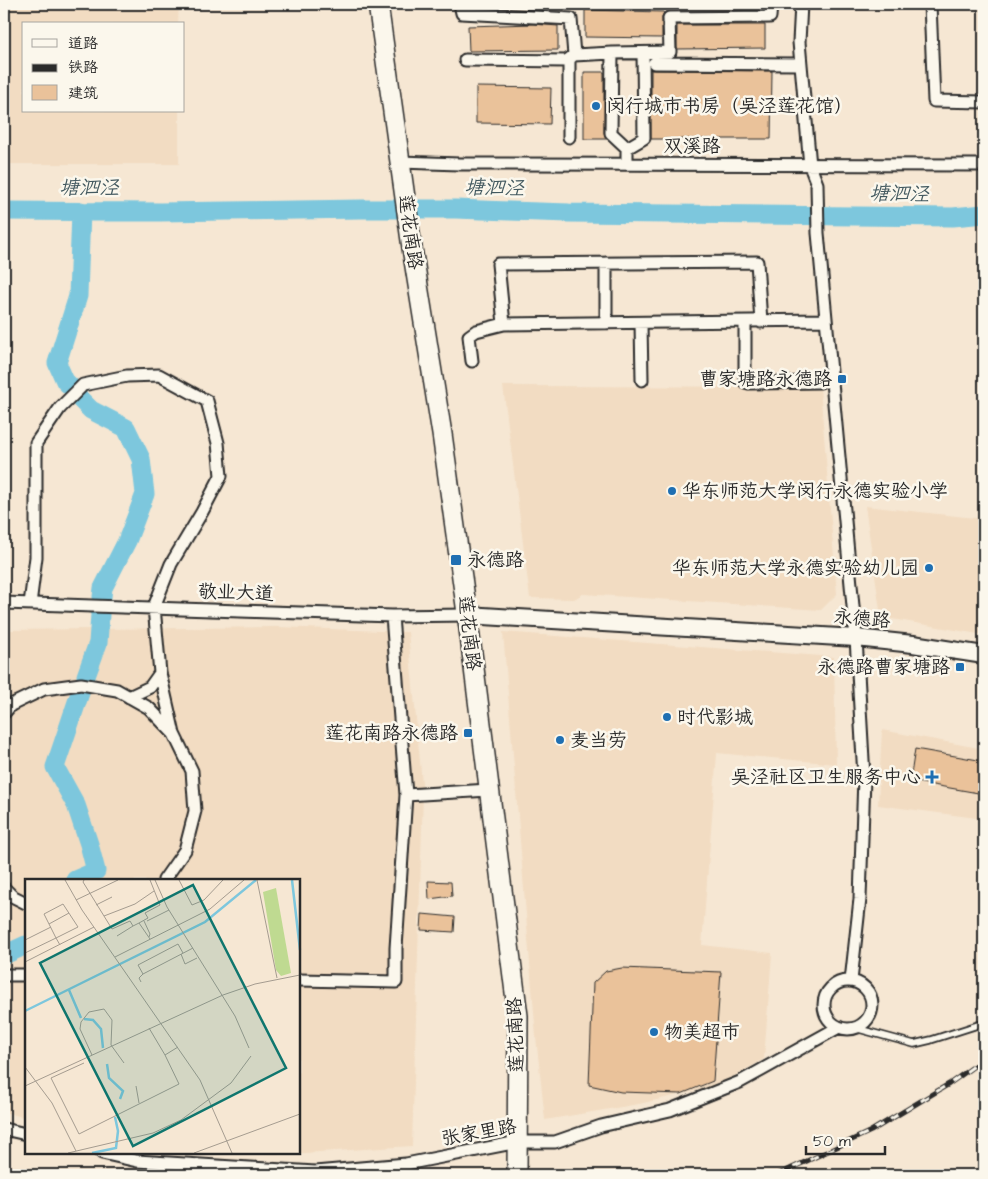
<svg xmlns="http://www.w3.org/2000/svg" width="988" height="1179" viewBox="0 0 988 1179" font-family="'Architects Daughter','LXGW WenKai TC',sans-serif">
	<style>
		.built { fill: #f2dcc2 }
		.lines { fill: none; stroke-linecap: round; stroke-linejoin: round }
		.river { stroke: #7dc7dd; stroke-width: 19 }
		.building { fill: #eac29a; stroke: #2b2b2b }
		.lane-casing { stroke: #2b2b2b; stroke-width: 9 }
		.street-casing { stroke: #2b2b2b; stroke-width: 15 }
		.secondary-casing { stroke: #2b2b2b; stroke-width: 20 }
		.primary-casing { stroke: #2b2b2b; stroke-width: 22 }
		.lane { stroke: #fbf7ec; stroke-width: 5.5 }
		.street { stroke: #fbf7ec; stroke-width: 11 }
		.secondary { stroke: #fbf7ec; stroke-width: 16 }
		.primary { stroke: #fbf7ec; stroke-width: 19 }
		.rail-casing { stroke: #2b2b2b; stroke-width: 5 }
		.rail { stroke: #fbf7ec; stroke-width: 3; stroke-dasharray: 9; stroke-linecap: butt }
		.poi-dot { fill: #1f6fb2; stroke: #fbf7ec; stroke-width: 2 }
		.labels { text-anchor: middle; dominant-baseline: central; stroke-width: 5; stroke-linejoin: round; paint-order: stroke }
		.poi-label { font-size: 19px; fill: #2b2b2b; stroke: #fbf7ec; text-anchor: start }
		.street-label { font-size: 19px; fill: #2b2b2b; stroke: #fbf7ec }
		.water-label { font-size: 20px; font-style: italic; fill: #445a60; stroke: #fbf7ec }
		.inset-river { fill: none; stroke: #7dc7dd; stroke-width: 2.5 }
		.inset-road { fill: none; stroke: #a59c90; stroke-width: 1 }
		.view { fill: #0f766e; fill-opacity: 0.15; stroke: #0f766e; stroke-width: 2.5 }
		.inset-edge { fill: none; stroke: #2b2b2b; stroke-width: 2.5 }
	</style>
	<rect width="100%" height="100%" fill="#f6e7d3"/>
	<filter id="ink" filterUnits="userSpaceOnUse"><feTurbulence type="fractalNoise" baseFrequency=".02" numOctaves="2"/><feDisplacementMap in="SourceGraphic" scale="10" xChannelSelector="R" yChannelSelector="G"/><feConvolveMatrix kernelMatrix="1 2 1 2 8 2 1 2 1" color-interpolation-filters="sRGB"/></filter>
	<g filter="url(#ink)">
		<path class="built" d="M4,4H179L178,24H24V111H179V164H4Z
			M503,386L820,387L837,594L821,610L583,594L574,599L530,598Z
			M865,506L984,519V635L881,617Z
			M278,627L408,632L423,794L412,1146L289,1154L260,1153H299V880H26V1118L4,1112V630Z
			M503,632L834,657L836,764L717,753L702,945L772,953L764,1059L717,1086L639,1104L545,1120L536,1037Z
			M882,730L984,749V819L878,805Z"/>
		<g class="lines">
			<path class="river" d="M4,211L160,212L362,209H455L569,213L953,217L984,214
				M70,386L65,381L57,363L78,296L81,211
				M81,400L91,410L126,428L141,459L145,494L127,541L103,588L102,597
				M86,676L98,643L100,615
				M75,880L96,871L89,844L76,805L55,767L80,693
				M4,955L26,945"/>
		</g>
		<path class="building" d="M585,10L664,12L662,18V38L585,37Z
			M533,24L558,26V50L469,51L468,26Z
			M677,25H765V48L677,49Z
			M651,70L772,71L771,139H651Z
			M584,72H604V133L607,139H584Z
			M476,87L551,88L550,124L476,123Z
			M915,749L984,761V794L910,781Z
			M428,881L451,882L452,896L429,899Z
			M422,914L455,917L454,932L421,930Z
			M622,968L721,972L713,1081L681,1094L621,1092L589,1085L593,983L606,971Z"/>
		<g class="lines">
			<defs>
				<path id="lane" d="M855,1028L914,1044L931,1040L984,1023"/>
				<path id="street" d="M460,4L462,13L571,19L574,55L612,53L611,133L627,148V164
					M801,4L799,42L810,166L817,184L818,233L856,638L864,777L860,899L851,981
					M930,4L934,101L984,102
					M612,53L670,52L669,18L770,17L771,4
					M465,60L567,61L574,55
					M654,63L801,64
					M569,137V59
					M627,148L644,138L643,53
					M400,162L459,164L984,165
					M745,322V382L748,383L820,382
					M606,323V263
					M641,323L642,380
					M504,324L498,264L757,262L761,322
					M472,361L469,336L476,331L504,324L826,320
					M4,603L392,616L467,615
					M30,604L36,557V443L60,408L83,385L127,376L159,375L207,401L218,443L221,476L202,512L171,564L154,607L160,673L174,734
					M392,616L406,795L489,790
					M129,697L150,687L160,673
					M4,713L11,705L44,689L81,684L117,690L149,708L174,734L192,771L195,811L185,850L164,880
					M4,888L12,896L26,903
					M4,975H26
					M299,980L396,982V948L406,795
					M824 1005a24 24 0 1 1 48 0a24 24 0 1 1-48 0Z
					M4,1129L26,1134
					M102,1153L137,1161L315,1172L406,1164L518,1142H555L601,1126L670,1110L740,1082L839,1027"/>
				<path id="secondary" d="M467,615L856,638L913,644L984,655"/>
				<path id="primary" d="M378,4L412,248L442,434L467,613L518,1016L517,1175"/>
			</defs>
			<use href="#lane" class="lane-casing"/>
			<use href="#street" class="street-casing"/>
			<use href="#secondary" class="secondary-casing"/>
			<use href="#primary" class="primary-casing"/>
			<use href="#lane" class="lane"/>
			<use href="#street" class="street"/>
			<use href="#secondary" class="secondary"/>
			<use href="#primary" class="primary"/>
			<defs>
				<path id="rail" d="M777,1175L871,1131L949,1084L984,1059"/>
			</defs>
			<use href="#rail" class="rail-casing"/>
			<use href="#rail" class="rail"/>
		</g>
	</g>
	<g class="poi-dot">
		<circle cx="596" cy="106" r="5"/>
		<rect x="837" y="374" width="10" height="10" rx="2.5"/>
		<circle cx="672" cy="491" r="5"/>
		<rect x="450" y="554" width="12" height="12" rx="2.5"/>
		<circle cx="929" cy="568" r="5"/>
		<rect x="955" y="662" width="10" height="10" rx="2.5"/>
		<circle cx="667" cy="717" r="5"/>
		<rect x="463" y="728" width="10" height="10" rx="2.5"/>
		<circle cx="560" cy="740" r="5"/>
		<path d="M929.5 769.5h5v5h5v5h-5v5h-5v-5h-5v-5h5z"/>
		<circle cx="654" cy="1032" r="5"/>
	</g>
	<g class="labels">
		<g class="poi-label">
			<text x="606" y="106">闵行城市书房（吴泾莲花馆）</text>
			<text x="832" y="379" text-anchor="end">曹家塘路永德路</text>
			<text x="682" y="491">华东师范大学闵行永德实验小学</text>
			<text x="467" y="560">永德路</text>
			<text x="919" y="568" text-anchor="end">华东师范大学永德实验幼儿园</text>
			<text x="950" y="667" text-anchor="end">永德路曹家塘路</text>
			<text x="677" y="717">时代影城</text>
			<text x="458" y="733" text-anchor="end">莲花南路永德路</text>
			<text x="570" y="740">麦当劳</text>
			<text x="921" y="777" text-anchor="end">吴泾社区卫生服务中心</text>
			<text x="664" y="1032">物美超市</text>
		</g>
		<g class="street-label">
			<text x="692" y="146">双溪路</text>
			<text transform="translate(410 232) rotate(82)">莲花南路</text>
			<text transform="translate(236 593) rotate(2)">敬业大道</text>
			<text transform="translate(862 619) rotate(5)">永德路</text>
			<text transform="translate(469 633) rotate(83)">莲花南路</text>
			<text transform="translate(516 1035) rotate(-92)">莲花南路</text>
			<text transform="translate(479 1133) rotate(-10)">张家里路</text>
		</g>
		<g class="water-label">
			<text x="89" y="188">塘泗泾</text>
			<text transform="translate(494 188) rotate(1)">塘泗泾</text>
			<text transform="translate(899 194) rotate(1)">塘泗泾</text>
		</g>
	</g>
	<g transform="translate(25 879)">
		<rect width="275" height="275" fill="#f6e7d3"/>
		<path d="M251,9L266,94L256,97L251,91L238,13Z" fill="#bfda91"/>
		<path class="inset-river" d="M267,1L275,71M44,111L56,139M0,132L180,43L231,1M59,140L68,141L76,150L78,169M82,185L84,199L98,212L95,220M67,274L91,269L93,252L90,238"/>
		<path class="inset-road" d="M40,1L57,31L175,201L207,274M59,1L58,3L87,50L105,42L108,47L114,44L125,60M130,1L142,28L210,137L224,169M154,1L167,26L179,21L198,1M232,1L252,99M51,21L93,1M71,26L87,18M79,37L110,25L129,12M119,42L125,55L124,58M122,42L144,31M114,44L123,39L120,34L135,26L125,1M24,45L44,34M92,57L108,47M0,61L26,48M0,74L31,59L53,48L38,25L19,35L31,59L35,66M156,75L160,85L172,79M90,78L185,30L219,1M0,83L69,48M118,95L113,86L153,65L158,74M116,103L114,99L118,95L168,69M124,149L140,176L153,168M67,176L55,150L56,143L64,133L79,130L87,141L86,166L99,184M59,184L26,199L54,255L154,205L140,176M0,188L27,224L51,272M0,207L198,116L230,105L275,96M111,207L114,224M43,274L128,254L156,241L206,204L226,177M169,274L275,235"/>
		<path class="view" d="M168,6L261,189L108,267L15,84Z"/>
		<rect width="275" height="275" class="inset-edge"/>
	</g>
	<rect width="988" height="1179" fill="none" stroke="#fbf7ec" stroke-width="20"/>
	<rect x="10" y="10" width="968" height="1159" fill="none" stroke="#2b2b2b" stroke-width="2" filter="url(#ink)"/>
	<rect x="22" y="22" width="162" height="90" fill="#fbf7ec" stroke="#a8a59f"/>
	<rect x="32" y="39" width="25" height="8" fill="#fbf7ec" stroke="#a8a59f"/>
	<text x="68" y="48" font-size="15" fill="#2b2b2b">道路</text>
	<rect x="32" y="64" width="25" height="8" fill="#2b2b2b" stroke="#a8a59f"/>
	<text x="68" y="72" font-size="15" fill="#2b2b2b">铁路</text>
	<rect x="32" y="85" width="25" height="15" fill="#eac29a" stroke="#a8a59f"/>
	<text x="68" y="98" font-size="15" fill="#2b2b2b">建筑</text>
	<path d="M806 1146v8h79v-8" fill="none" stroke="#2b2b2b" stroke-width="2.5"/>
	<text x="813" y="1146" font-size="15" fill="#2b2b2b" stroke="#fbf7ec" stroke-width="4" paint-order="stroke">50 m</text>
</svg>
